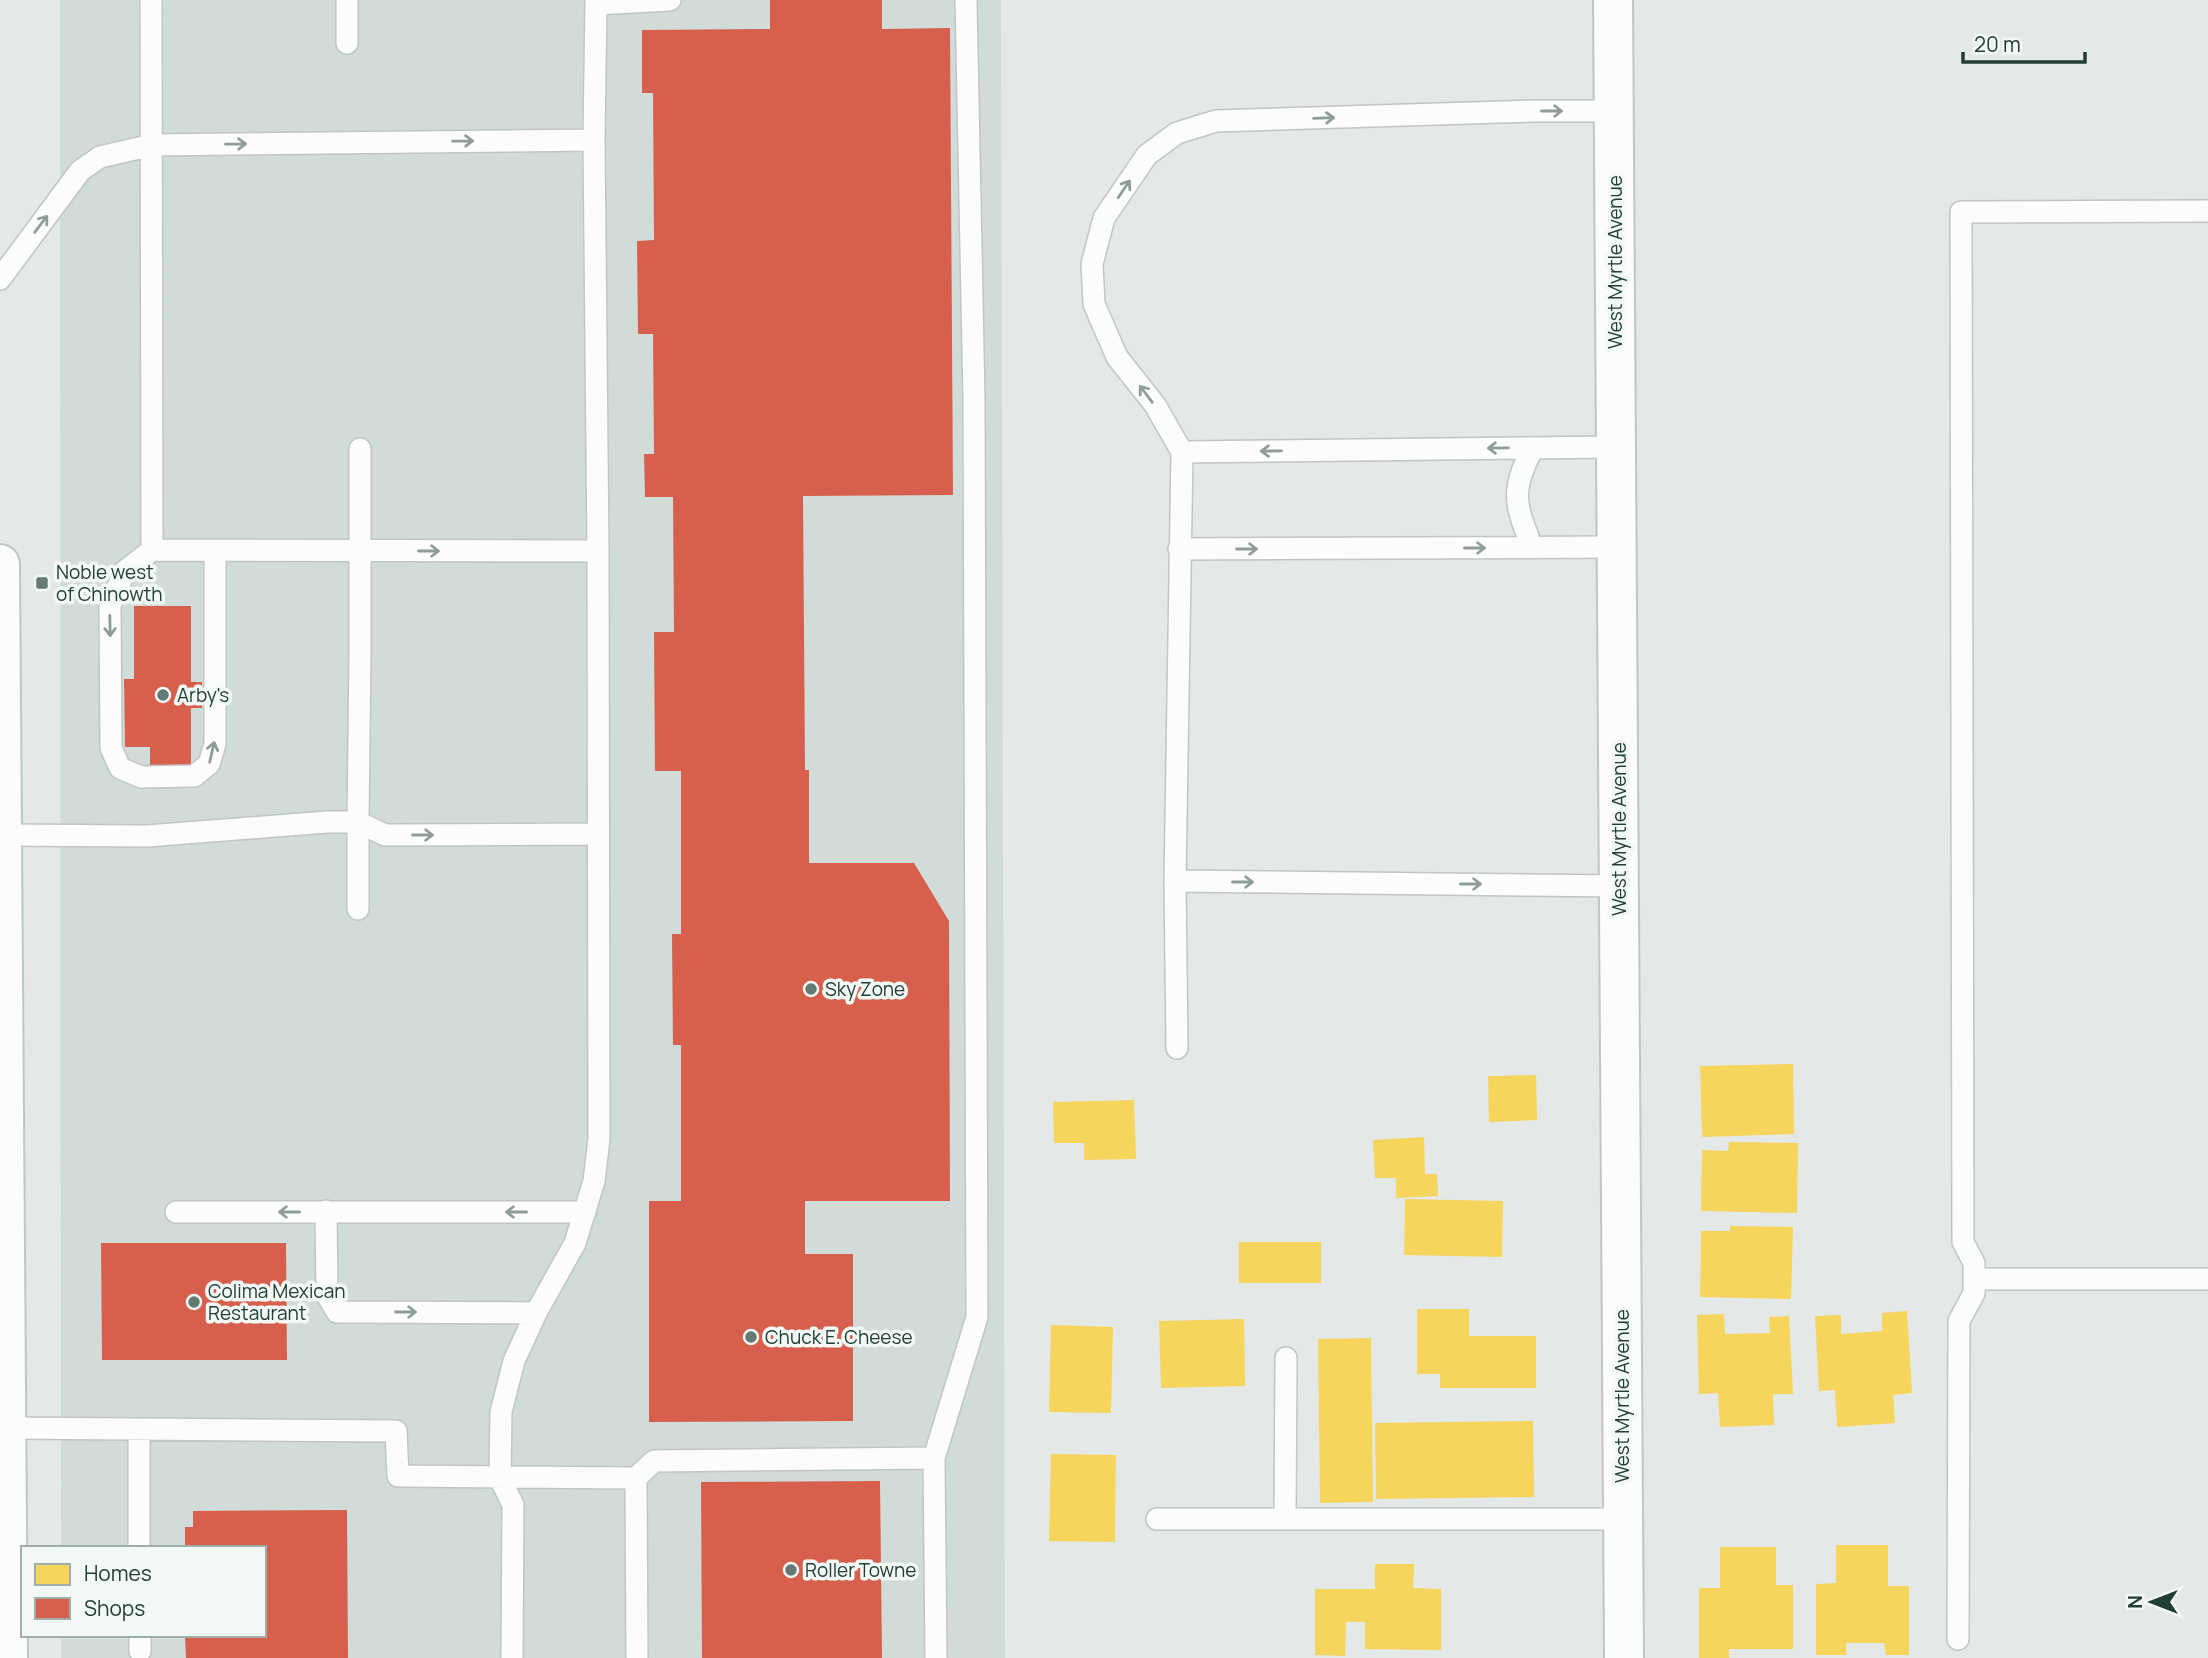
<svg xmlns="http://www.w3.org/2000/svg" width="2208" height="1658" viewBox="0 0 2208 1658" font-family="Manrope,sans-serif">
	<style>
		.built { fill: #d1dbd7 }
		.homes { fill: #f6d55c }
		.shops { fill: #d6604d }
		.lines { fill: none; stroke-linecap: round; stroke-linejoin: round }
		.lane-casing { stroke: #c1c6c4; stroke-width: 24 }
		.street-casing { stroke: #c1c6c4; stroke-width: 42 }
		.secondary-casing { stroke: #bfc7c4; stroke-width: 42 }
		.lane { stroke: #fbfcfb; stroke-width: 21 }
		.street { stroke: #fbfcfb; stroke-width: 38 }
		.secondary { stroke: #fbfcfb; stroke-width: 38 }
		.oneway { stroke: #8e9d98 }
		.poi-dot { fill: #657a73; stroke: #f2f9f5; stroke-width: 2.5 }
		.labels { text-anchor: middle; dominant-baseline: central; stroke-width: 7; stroke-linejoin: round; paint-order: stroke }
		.street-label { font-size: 19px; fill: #213e34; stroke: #f2f9f5 }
		.poi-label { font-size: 19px; fill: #213e34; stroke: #f2f9f5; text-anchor: start }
	</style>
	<rect width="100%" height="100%" fill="#e4e9e7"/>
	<path class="built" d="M60,0H1001L1005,1658H61V1635H264V1548H61Z"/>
	<path class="homes" d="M1793,1064L1794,1134L1702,1137L1700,1066Z
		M1536,1075L1537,1120L1489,1122L1488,1076Z
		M1134,1100L1136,1159L1084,1160V1143H1054L1053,1102Z
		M1424,1137L1425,1174H1437L1438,1196L1396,1198V1178H1375L1373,1140Z
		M1729,1142L1798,1143L1797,1213L1701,1211L1702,1150L1728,1151Z
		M1405,1199L1503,1201L1502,1257L1404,1255Z
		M1730,1226L1793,1227L1791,1299L1700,1297L1701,1231H1730Z
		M1239,1242H1321V1283H1239Z
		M1417,1309H1469V1336H1536V1388H1440V1374H1417Z
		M1907,1311L1912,1393L1893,1395L1895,1423L1837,1427L1835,1390L1819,1391L1815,1316L1841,1315V1334L1882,1331V1313Z
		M1724,1314L1725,1334L1770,1333L1769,1317L1789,1316L1793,1394H1773L1774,1425L1720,1427L1718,1393L1699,1394L1697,1315Z
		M1244,1319L1245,1386L1161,1388L1159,1321Z
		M1051,1325L1113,1327L1111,1413L1049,1412Z
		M1371,1338L1373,1502L1320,1503L1318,1339Z
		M1533,1421L1534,1497L1376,1499L1375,1423Z
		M1051,1454L1116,1455L1115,1542L1049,1541Z
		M1836,1545H1888V1586H1909V1655H1886L1884,1643H1846V1655H1816V1584L1836,1583Z
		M1720,1547H1776V1585H1793V1649H1729V1658H1699V1588H1720Z
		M1375,1564H1414L1413,1588L1441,1589V1650L1365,1649V1622H1346L1345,1656L1315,1655V1589H1375Z"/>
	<path class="shops" d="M770,0H882V29L950,28L953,495L803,496L805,770H809V863H914L949,921L950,1201H805V1254H853V1421L649,1422V1201H681V1045H673L672,934H681V771H655L654,632H674L673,497H645L644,454H654L653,334H638L637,241L654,240L653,93H642V30L770,29Z
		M134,606H191V682H202V708H191V766H150V747H125L124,679H134Z
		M101,1243H286L287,1360H102Z
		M880,1481L882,1658H702L701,1482Z
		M347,1510L348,1658H186L185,1635H264V1548H185V1527H193V1511Z"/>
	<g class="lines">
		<defs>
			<path id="lane" d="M151,0L152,550
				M347,0V43
				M596,4L670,0
				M2208,211L1961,212L1963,1242L1974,1263V1279H2208
				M0,279L80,171L100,157L152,145L594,140
				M1182,452L1616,447
				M1532,547C1515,504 1510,491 1533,448
				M1179,549L1616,547
				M215,551V744L209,764L194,776L141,777L120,768L111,748L110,605L125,571L152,550L598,551
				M2,835L147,836L327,822H358L360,652V449
				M1175,881L1619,886
				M358,909V822L385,835L598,834
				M1177,1048L1175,881L1182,452L1155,405L1117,357L1094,304L1092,264L1104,218L1147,155L1177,133L1216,121L1533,111H1614
				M326,1211L327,1295L337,1312L536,1313
				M176,1212H585
				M7,1428L396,1431L398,1476L636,1478L654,1461L934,1458L936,1658
				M139,1430V1548
				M934,1458L977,1317L974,399L966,0
				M636,1478L637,1658
				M1157,1519H1623
				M1285,1519L1286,1358
				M140,1635V1651
				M1958,1639L1959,1321L1974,1293V1279
				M512,1658L513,1505L500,1478L501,1412L514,1361L536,1313L575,1243L594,1181L599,1139L598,551L594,140L596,0"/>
			<path id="street" d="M1613,0L1624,1658"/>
			<path id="secondary" d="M0,564L8,1658"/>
		</defs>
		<use href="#lane" class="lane-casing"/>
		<use href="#street" class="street-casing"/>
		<use href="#secondary" class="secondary-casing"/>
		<use href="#lane" class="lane"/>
		<use href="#street" class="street"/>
		<use href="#secondary" class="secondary"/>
	</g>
	<defs><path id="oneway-shaft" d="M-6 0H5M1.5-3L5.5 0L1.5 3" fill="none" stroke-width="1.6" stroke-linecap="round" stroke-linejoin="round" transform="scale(1.75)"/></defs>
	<g class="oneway">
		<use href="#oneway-shaft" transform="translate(1552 111)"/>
		<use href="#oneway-shaft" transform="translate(1324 118) rotate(-2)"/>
		<use href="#oneway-shaft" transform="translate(463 141) rotate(-1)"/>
		<use href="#oneway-shaft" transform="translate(236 144) rotate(-1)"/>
		<use href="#oneway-shaft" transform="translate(1124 189) rotate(-56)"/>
		<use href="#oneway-shaft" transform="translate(41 224) rotate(-53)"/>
		<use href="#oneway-shaft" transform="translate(1146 394) rotate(-127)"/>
		<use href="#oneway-shaft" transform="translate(1498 448) rotate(179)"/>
		<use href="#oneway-shaft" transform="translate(1271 451) rotate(179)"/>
		<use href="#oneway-shaft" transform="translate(1475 548)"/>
		<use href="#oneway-shaft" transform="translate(1247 549)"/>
		<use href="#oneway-shaft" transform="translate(429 551)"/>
		<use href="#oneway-shaft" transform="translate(110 626) rotate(89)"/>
		<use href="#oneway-shaft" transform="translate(212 752) rotate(-77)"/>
		<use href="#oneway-shaft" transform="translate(423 835)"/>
		<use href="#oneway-shaft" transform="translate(1243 882)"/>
		<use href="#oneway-shaft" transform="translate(1471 884)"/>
		<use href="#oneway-shaft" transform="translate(289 1212) rotate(180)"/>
		<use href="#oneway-shaft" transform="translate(516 1212) rotate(-180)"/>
		<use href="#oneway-shaft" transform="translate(406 1312)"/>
	</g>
	<g class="poi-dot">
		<rect x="35" y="576" width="14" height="14" rx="3.5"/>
		<circle cx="163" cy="695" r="7"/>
		<circle cx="811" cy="989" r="7"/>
		<circle cx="194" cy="1302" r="7"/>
		<circle cx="751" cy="1337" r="7"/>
		<circle cx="791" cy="1570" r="7"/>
	</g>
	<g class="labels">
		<g class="street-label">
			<text transform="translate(1615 262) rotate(-90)">West Myrtle Avenue</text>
			<text transform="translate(1619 829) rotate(-90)">West Myrtle Avenue</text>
			<text transform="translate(1622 1396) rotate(-90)">West Myrtle Avenue</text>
		</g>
		<g class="poi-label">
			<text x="56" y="572">Noble west<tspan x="56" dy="22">of Chinowth</tspan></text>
			<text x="177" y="695">Arby's</text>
			<text x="825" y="989">Sky Zone</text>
			<text x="208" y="1291">Colima Mexican<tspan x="208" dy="22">Restaurant</tspan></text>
			<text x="765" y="1337">Chuck E. Cheese</text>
			<text x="805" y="1570">Roller Towne</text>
		</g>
	</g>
	<rect x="21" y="1546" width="245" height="91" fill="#f2f9f5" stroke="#9eaea8" stroke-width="2"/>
	<rect x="35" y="1564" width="35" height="21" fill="#f6d55c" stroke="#9eaea8" stroke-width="2"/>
	<text x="84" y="1581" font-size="21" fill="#213e34">Homes</text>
	<rect x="35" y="1598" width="35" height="21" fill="#d6604d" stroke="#9eaea8" stroke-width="2"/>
	<text x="84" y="1616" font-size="21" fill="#213e34">Shops</text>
	<g transform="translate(2152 1602) rotate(270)" stroke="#f2f9f5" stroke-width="5" paint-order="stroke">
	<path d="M0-5L12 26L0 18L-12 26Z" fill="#213e34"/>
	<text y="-10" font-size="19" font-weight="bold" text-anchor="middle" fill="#213e34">N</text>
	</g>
	<path d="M1963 52v10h122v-10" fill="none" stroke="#213e34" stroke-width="3.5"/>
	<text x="1974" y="52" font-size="21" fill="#213e34" stroke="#f2f9f5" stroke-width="5" paint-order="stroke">20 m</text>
</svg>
